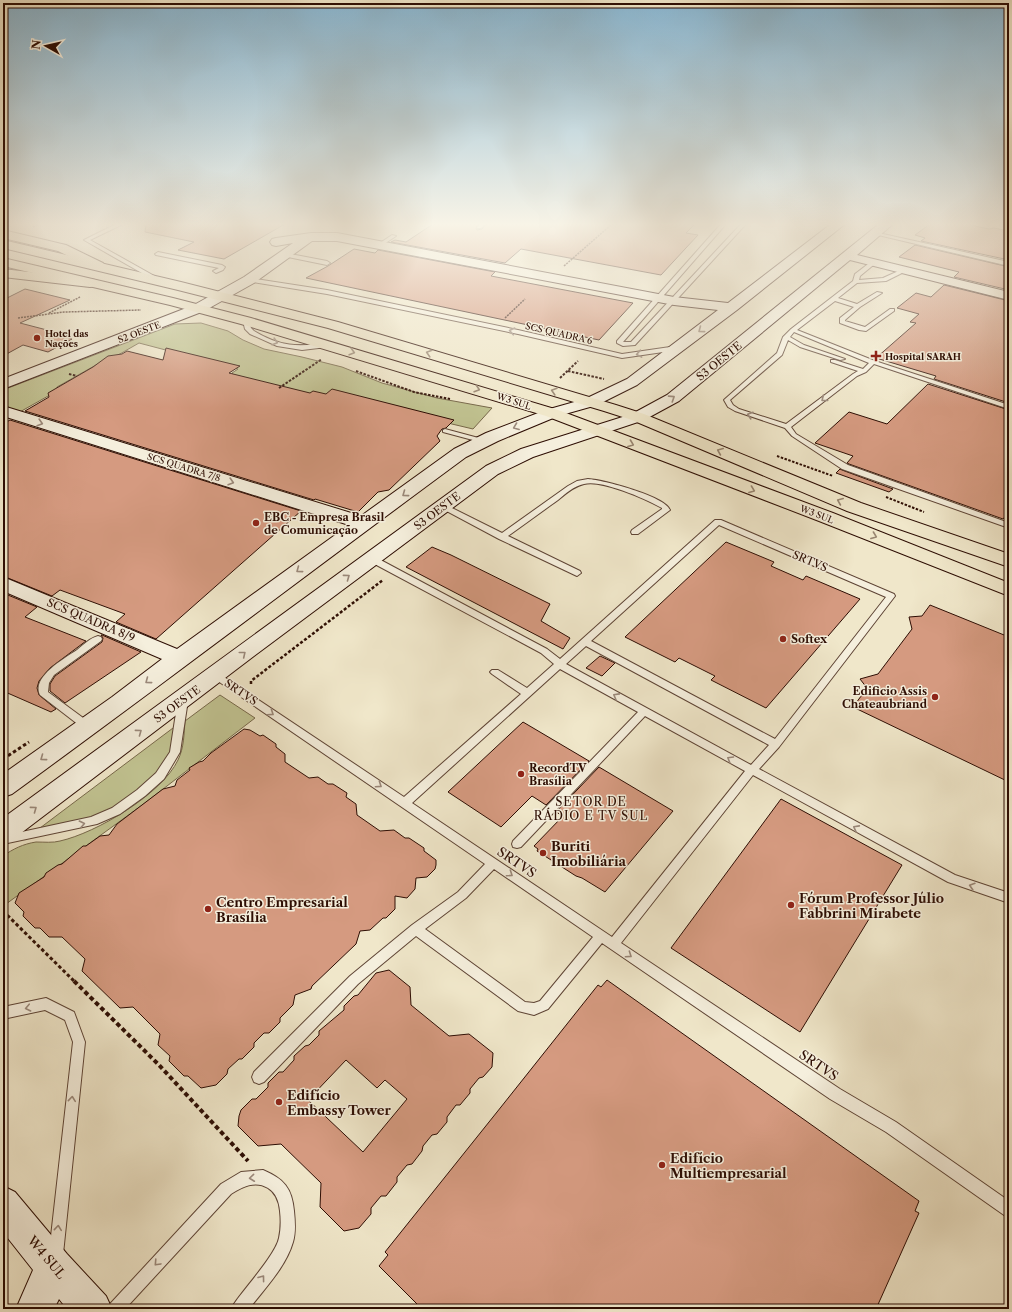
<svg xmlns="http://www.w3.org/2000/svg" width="1012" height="1312" viewBox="0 0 1012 1312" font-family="'Libre Caslon Text',serif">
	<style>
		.green { fill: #c1c391; stroke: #77684a }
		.building { fill: #d59a80; stroke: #2d0d03; fill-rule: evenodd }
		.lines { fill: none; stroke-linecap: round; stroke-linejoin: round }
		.lane-casing { stroke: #5e4435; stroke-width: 2 }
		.secondary-casing { stroke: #2d0d03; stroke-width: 2 }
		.primary-casing { stroke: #2d0d03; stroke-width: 2 }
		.highway-casing { stroke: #2d0d03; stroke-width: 2 }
		.path-far4 { stroke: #2d0d03; stroke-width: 1.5; stroke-dasharray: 2 1; stroke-linecap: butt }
		.path-far3 { stroke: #2d0d03; stroke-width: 2; stroke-dasharray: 2.5 1.5; stroke-linecap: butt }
		.path-far2 { stroke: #2d0d03; stroke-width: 2.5; stroke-dasharray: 3 2; stroke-linecap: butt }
		.path-far1 { stroke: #2d0d03; stroke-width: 3; stroke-dasharray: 3.5 2.5; stroke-linecap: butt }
		.path { stroke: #2d0d03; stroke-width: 4; stroke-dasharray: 4.5 3; stroke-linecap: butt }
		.lane { fill: #f5efdd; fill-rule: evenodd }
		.secondary { fill: #f5efdd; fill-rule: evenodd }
		.primary { fill: #f0e7ca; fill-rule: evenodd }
		.highway { fill: #f0e7ca; fill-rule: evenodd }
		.oneway { stroke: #9b897b }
		.oneway2 { stroke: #988570 }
		.poi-dot { fill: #8f2418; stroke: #f5efdd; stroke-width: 1.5 }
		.labels { text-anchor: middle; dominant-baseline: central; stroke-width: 3; stroke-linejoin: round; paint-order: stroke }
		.far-street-label { font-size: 9px; fill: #2d0d03; stroke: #f5efdd }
		.far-poi-label { font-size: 9px; font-weight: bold; fill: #2d0d03; stroke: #f5efdd; text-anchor: start }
		.street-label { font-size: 11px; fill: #2d0d03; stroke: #f5efdd }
		.poi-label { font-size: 11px; font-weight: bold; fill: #2d0d03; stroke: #f5efdd; text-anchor: start }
		.neighbourhood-label { font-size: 12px; letter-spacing: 1px; fill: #2d0d03; stroke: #f5efdd }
		.near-poi-label { font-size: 13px; font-weight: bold; fill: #2d0d03; stroke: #f5efdd; text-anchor: start }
		.near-street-label { font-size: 13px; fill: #2d0d03; stroke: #f5efdd }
	</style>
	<rect width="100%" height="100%" fill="#f0e7ca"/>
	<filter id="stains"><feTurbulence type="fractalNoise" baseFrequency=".005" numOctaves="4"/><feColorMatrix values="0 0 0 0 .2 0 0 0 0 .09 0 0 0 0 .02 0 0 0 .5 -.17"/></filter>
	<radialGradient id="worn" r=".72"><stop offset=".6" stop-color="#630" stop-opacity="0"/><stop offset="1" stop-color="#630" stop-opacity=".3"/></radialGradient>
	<path class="green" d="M201,323L228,331L243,340L264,349L302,357L342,367L382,383L437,398L492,408L473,429L376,406L357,410L235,377L232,373L238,369L139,343L111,359L103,361L57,387V391L18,413L3,409V390L175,324Z
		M220,695L255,718L145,803L6,904L3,901V856C13,849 23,844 36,842C44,842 53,843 60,841C96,833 162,794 178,760C184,748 184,734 185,721Z
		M177,725L172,751L160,771L114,810L92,818L36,831Z"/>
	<path class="building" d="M146,224H285L224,259L178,250L194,242L145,232Z
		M433,224H478L476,228L477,230L482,229L486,224H695L686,233L698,235L661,275L521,249L505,263L391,242L395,240L406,242Z
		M930,224H966L989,229L994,228L1009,231V260L921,241L925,238L915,235Z
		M915,245L1009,267V290L954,277L959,272L899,257Z
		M354,249L375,253L378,250L495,272L491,276L633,303L599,340L306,278L328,266Z
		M944,285L1009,301V403L934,379L936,376L876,358L916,323L910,322L919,314L897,308L916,293L931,297Z
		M25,289L70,300L20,323L70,336L67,337L72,339L48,352L23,345L3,356V300Z
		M166,348L240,366L229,373L310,393L313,391L326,394L332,389L454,420L446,428L442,429L437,436L440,441L389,490L378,492L358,512L315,499L314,500L25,411L49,397L48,393L93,367L108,356L122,354L127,351L163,360Z
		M928,384L1009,410V512L1003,519L849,464L847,463L853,456L815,443L849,412L887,424Z
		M10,420L301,511L156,639L116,622L125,614L60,590L52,596L3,576V424Z
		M840,469L842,470L893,489L889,492L836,473Z
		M726,542L774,562L771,566L803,580L806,576L860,599L766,708L711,680L715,676L679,658L675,662L625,637Z
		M432,547L451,555L550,604L541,621L570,638L563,649L406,567Z
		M3,593L37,607L25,617L86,641L50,668L39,681L37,688L39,695L56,709L51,712L3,691Z
		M930,605L1009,637V782L855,708L858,704L856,703L867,688L860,679L878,674L912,629L909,617L922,616Z
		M101,635H102L141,652L65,703L50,691V684L55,676L102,642L103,638Z
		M600,656L615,663L602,676L586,668Z
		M523,722L589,761L546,805L532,796L501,827L448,792Z
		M244,729L250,730L260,736L263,735L276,744V747L285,754V762L309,778L318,777L328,784H333L347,793L346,797L356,804L357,815L380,831L394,830L405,838H409L424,848V851L436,860V865L435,869L427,877L416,878L415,889L407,898L395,896V909L386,918H383L370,930L360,931L356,944L312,986L311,989L295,995L293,1005L280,1018V1022L269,1033H264L254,1043V1047L242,1059H239L228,1069L227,1074L216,1085L201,1088L188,1076H184L169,1061L170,1056L158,1045L160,1034L133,1007L120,1008L82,971L85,959L62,937H49L40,928H35L23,916L24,912L15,903L19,893L44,877L46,873L58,865L62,864L83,846H86L100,836L109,835L117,824L163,789L175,786L177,780L190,770L189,768L199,762L203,761L211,753Z
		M599,767L673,811L605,892L582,878L576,876L537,851L538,849L534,846L563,816L556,812Z
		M781,799L902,865L800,1032L671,948Z
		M389,970L410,987L411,1005L449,1036L469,1034L493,1053L492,1067L483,1077L479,1078L470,1089V1093L460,1105H456L447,1117V1122L437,1134L432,1135L423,1146L422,1151L412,1164L407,1165L397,1177V1182L386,1196H381L371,1208V1214L359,1228L344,1231L320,1207L321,1183L281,1144L258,1146L238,1126L239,1116L241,1110L252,1099H256L268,1087V1083L279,1072H283L294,1060V1056L305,1046L309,1045L319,1035V1031L344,1010V1006L354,996L358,995L376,973ZM346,1060L377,1088L385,1080L407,1099L363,1152L308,1100Z
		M607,980L919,1201L915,1211L919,1213L876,1309H422L379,1266L388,1255L385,1252L501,1107L598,985L601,987Z"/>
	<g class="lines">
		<defs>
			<path id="lane" d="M116,224H123L90,240L158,278V280H154L84,240Z
				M480,224H485L481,228H477Z
				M721,224H726L623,342H631L741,224H746L635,345L623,346L617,343V341Z
				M874,232L1009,262V266L874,234Z
				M392,235L396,236L381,246L377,245Z
				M158,252L222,265L225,267L223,270L216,273L213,271L219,268L156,255L155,254Z
				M285,253L327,261L330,263L327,265L283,256V254Z
				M872,261L877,262L860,276L859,280L883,278L903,269L908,270L886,281L857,283L838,298L857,304L877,292L882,293L860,307L845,320V321L865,327L890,309H894V311L866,331L859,330L840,323V318L854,307L835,301L797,330L875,361L1009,405V409L874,364L866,372L857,376L791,427L796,434L848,465L1009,523V528L842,469L792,436L785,428L735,411L728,407L724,400L725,399L777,353L783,337L791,329L853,281L855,274ZM794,332L869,363L863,369L835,360H831V362L858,371L853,374L786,424L739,409L733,405L730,400L782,355L788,340L800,347L840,360L845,359L804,345L790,337Z
				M249,278L327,290L518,330L622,354L677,346L680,348L677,350L622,358L518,334L327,294L247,281L246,280Z
				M246,319L248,320L251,328L254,331C281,347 297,347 327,343L330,345L327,347L302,350L277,346L250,334L245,329L243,321Z
				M445,429L486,440L487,441L484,443L443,432V430Z
				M588,479C603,480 665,496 670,510L638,534H632L631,532L632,530L662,509V508C646,499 601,479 584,484C574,486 565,494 558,500C541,512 525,524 508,536L580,571L581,573L577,576L499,539L439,507L443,505H446L502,533L568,486L577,481Z
				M715,520H721L894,594L895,596L779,747L759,769L955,875L1009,893V903L948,882L753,775L621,943L840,1089L896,1122L1009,1201V1217L1004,1215L886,1132L830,1099L602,943L548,1009L534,1015L518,1011L416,936L358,984L264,1082L259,1084L254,1082L252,1077L254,1072L350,976L412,925L458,892L485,864L212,677L210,675L212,673H218L404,797L521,694L492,674L490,672L492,670H498L527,688L554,664L541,653L369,561L368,559L369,557H375L547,649L560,659ZM719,525L886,597L775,739L591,641ZM586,646L769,745L751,765L566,664ZM560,669L638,712L513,841L512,844L513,847L517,848L521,847L645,716L745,771L612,937L412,803ZM494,869L593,937L540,1001L534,1003L525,1002L425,929L466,898Z
				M98,636L101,637L102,639L101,641L54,675L49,683L48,692L90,723L92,726L90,729H84L40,695C31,677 65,658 77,650C83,645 90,638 98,636Z
				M183,697L186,698L188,700L180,752L164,779L145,796L120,814L97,824L3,844V836L91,817L112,808L137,790L156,773L170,752L178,700L180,698Z
				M46,998L74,1012L85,1042L63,1254L61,1259L56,1261L51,1259L49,1254L73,1042L65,1020L45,1010L3,1019V1007Z
				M263,1170C284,1179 292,1188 294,1211C295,1221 296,1232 293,1242C286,1267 264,1289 249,1309H231L234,1304C244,1289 276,1254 279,1238C281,1229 281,1220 280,1211C279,1201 276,1193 268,1188C255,1180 242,1187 231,1194L125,1309H107L110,1304L221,1184L241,1172Z"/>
			<path id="secondary" d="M831,224H845L737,310L637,385L597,405L558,416L498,441L466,457C314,569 164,683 12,794L3,797V774L112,697L162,659L3,591V577L177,649L349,525L3,416V406L361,516L454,449L486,433L546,410L585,399L627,379L718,310L674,305L337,241H312L254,283L204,311L3,389V379L194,305L244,277L293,243L276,246L272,245L270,242L272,239L276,238L311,233H337L674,297L728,303Z
				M879,224H893L857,255L1009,292V300L850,260L679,401L644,420L533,457L498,474L254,656L12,840L3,843V818L486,466L521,449L632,414L667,395Z
				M3,1186L15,1192L67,1254L106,1296L112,1309H67L59,1299L54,1309H16L33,1270L3,1232Z"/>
			<path id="primary" d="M3,240L181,282L338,322L616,405L644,414L861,503L1009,554V567L847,511L632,420L604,411L328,328L178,290L3,248Z
				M3,258L173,298L251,318L558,410L833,513L1009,583V596L819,521L546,416L241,324L170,305L3,266Z"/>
			<path id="highway" d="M3,230L66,245L103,263L105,266L103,269H95L58,251L3,238Z
				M3,269L90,279L95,280L96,283L95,286L90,287L3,277Z"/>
		</defs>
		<use href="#lane" class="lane-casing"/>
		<use href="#secondary" class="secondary-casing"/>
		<use href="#primary" class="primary-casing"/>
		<use href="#highway" class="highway-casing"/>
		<path class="path-far4" d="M33,227L39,224
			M564,266L612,224
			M49,313L80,297
			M18,318L64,312L141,310
			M505,318L525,299"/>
		<path class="path-far3" d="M356,371L414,392L450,399
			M568,371L604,379
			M69,374L77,376
			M560,378L578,361
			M279,388L322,359
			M777,456L833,476
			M886,497L924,512"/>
		<path class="path-far2" d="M251,684V681L383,580"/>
		<path class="path-far1" d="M3,759L29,742
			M3,911L75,982"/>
		<path class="path" d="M74,981L158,1064L248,1161"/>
		<use href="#lane" class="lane"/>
		<use href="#secondary" class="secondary"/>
		<use href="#primary" class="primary"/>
		<use href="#highway" class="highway"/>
	</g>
	<defs><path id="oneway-chevron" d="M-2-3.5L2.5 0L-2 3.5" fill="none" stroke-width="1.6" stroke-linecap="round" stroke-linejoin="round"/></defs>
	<g class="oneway">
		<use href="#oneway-chevron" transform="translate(701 330) rotate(143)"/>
		<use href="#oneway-chevron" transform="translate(512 331) rotate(-168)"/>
		<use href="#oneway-chevron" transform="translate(275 342) rotate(17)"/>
		<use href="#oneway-chevron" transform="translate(639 354) rotate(169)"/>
		<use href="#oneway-chevron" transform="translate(672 398) rotate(-33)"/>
		<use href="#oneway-chevron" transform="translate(824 399) rotate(142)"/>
		<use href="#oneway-chevron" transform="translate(750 415) rotate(-162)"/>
		<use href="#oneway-chevron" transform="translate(40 423) rotate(17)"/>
		<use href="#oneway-chevron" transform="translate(516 427) rotate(159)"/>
		<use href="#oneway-chevron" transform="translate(231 482) rotate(17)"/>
		<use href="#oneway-chevron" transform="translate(405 494) rotate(144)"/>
		<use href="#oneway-chevron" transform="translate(299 570) rotate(143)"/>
		<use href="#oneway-chevron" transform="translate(347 577) rotate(-36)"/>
		<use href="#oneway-chevron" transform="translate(243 654) rotate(-39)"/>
		<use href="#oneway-chevron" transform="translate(148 681) rotate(143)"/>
		<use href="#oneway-chevron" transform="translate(616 696) rotate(-151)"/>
		<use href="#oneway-chevron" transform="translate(271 713) rotate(34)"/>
		<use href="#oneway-chevron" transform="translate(139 732) rotate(-36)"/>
		<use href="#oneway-chevron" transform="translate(43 758) rotate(144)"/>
		<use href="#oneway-chevron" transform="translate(730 759) rotate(-149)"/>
		<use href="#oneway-chevron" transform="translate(379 785) rotate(34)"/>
		<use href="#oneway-chevron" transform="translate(34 809) rotate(-36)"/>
		<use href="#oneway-chevron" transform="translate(82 824) rotate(-12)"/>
		<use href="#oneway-chevron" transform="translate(856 828) rotate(-152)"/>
		<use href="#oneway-chevron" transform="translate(510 874) rotate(34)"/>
		<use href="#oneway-chevron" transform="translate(972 886) rotate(-163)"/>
		<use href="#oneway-chevron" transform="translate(629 955) rotate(34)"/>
		<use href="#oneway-chevron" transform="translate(28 1008) rotate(168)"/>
		<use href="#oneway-chevron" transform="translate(72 1099) rotate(-84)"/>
		<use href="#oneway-chevron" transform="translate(252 1178) rotate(174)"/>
		<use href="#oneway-chevron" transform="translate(58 1228) rotate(-84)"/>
		<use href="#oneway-chevron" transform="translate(157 1263) rotate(133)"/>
		<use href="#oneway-chevron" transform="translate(262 1278) rotate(-53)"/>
	</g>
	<g class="oneway2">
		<use href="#oneway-chevron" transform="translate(352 352) rotate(16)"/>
		<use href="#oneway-chevron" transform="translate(429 353) rotate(-163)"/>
		<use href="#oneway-chevron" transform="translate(477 389) rotate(17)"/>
		<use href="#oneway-chevron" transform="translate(554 391) rotate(-163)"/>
		<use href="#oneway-chevron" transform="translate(631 444) rotate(21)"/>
		<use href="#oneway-chevron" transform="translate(720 451) rotate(-157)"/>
		<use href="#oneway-chevron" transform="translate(752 490) rotate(21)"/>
		<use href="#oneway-chevron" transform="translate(840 501) rotate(-157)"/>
		<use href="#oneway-chevron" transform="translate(874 536) rotate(21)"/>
	</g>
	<linearGradient id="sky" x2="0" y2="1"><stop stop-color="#89b8d4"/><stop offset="0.55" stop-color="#f8f4e7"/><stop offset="1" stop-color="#f8f4e7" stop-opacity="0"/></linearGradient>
	<rect width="1012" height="408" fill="url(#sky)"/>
	<g class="poi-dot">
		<circle cx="37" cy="338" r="4"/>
		<path d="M874 350h4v4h4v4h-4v4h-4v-4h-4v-4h4z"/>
		<circle cx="256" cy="523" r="4"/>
		<circle cx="783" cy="639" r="4"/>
		<circle cx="935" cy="697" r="4"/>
		<circle cx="521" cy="774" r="4"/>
		<circle cx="543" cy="853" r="4"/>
		<circle cx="791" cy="905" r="4"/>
		<circle cx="208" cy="909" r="4"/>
		<circle cx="279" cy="1102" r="4"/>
		<circle cx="662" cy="1165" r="4"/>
	</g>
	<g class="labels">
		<g class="far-street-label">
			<text transform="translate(139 332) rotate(-21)">S2 OESTE</text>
			<text transform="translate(559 333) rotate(13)">SCS QUADRA 6</text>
			<text transform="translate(514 401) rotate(18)">W3 SUL</text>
			<text transform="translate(184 467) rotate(17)">SCS QUADRA 7/8</text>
			<text transform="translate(817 514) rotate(21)">W3 SUL</text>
		</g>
		<g class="far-poi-label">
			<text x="45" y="333">Hotel das<tspan x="45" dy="10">Nações</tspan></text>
			<text x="885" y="356">Hospital SARAH</text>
		</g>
		<g class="street-label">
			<text transform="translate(719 361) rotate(-39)">S3 OESTE</text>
			<text transform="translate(437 511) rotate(-37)">S3 OESTE</text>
			<text transform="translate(810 561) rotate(23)">SRTVS</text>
			<text transform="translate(91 620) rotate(23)">SCS QUADRA 8/9</text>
			<text transform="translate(241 692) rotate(34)">SRTVS</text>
			<text transform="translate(177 704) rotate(-36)">S3 OESTE</text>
		</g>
		<g class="poi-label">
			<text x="264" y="517">EBC - Empresa Brasil<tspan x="264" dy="13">de Comunicação</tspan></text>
			<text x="791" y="639">Softex</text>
			<text x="927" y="691" text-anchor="end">Edificio Assis<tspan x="927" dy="13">Chateaubriand</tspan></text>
			<text x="529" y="768">RecordTV<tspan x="529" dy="13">Brasília</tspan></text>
		</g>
		<g class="neighbourhood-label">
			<text x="591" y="801">SETOR DE<tspan x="591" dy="14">RÁDIO E TV SUL</tspan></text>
		</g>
		<g class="near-poi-label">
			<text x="551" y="846">Buriti<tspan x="551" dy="15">Imobiliária</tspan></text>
			<text x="799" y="898">Fórum Professor Júlio<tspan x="799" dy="15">Fabbrini Mirabete</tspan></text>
			<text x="216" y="902">Centro Empresarial<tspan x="216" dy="15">Brasília</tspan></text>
			<text x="287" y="1095">Edifício<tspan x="287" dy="15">Embassy Tower</tspan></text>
			<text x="670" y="1158">Edifício<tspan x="670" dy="15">Multiempresarial</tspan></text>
		</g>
		<g class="near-street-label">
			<text transform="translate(517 862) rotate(34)">SRTVS</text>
			<text transform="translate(819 1065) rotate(34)">SRTVS</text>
			<text transform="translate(47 1257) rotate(50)">W4 SUL</text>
		</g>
	</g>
	<rect width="1012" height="1312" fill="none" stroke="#f0e7ca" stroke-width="16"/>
	<rect x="4" y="4" width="1004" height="1304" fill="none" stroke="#2d0d03" stroke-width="2"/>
	<rect x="8" y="8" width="996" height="1296" fill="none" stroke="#2d0d03"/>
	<g transform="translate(46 46) rotate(278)" stroke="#f5efdd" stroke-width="3" paint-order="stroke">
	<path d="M0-3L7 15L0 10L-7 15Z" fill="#2d0d03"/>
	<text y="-6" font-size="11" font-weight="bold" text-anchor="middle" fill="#2d0d03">N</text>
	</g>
	<rect width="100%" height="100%" filter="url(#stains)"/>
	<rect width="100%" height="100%" fill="url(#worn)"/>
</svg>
